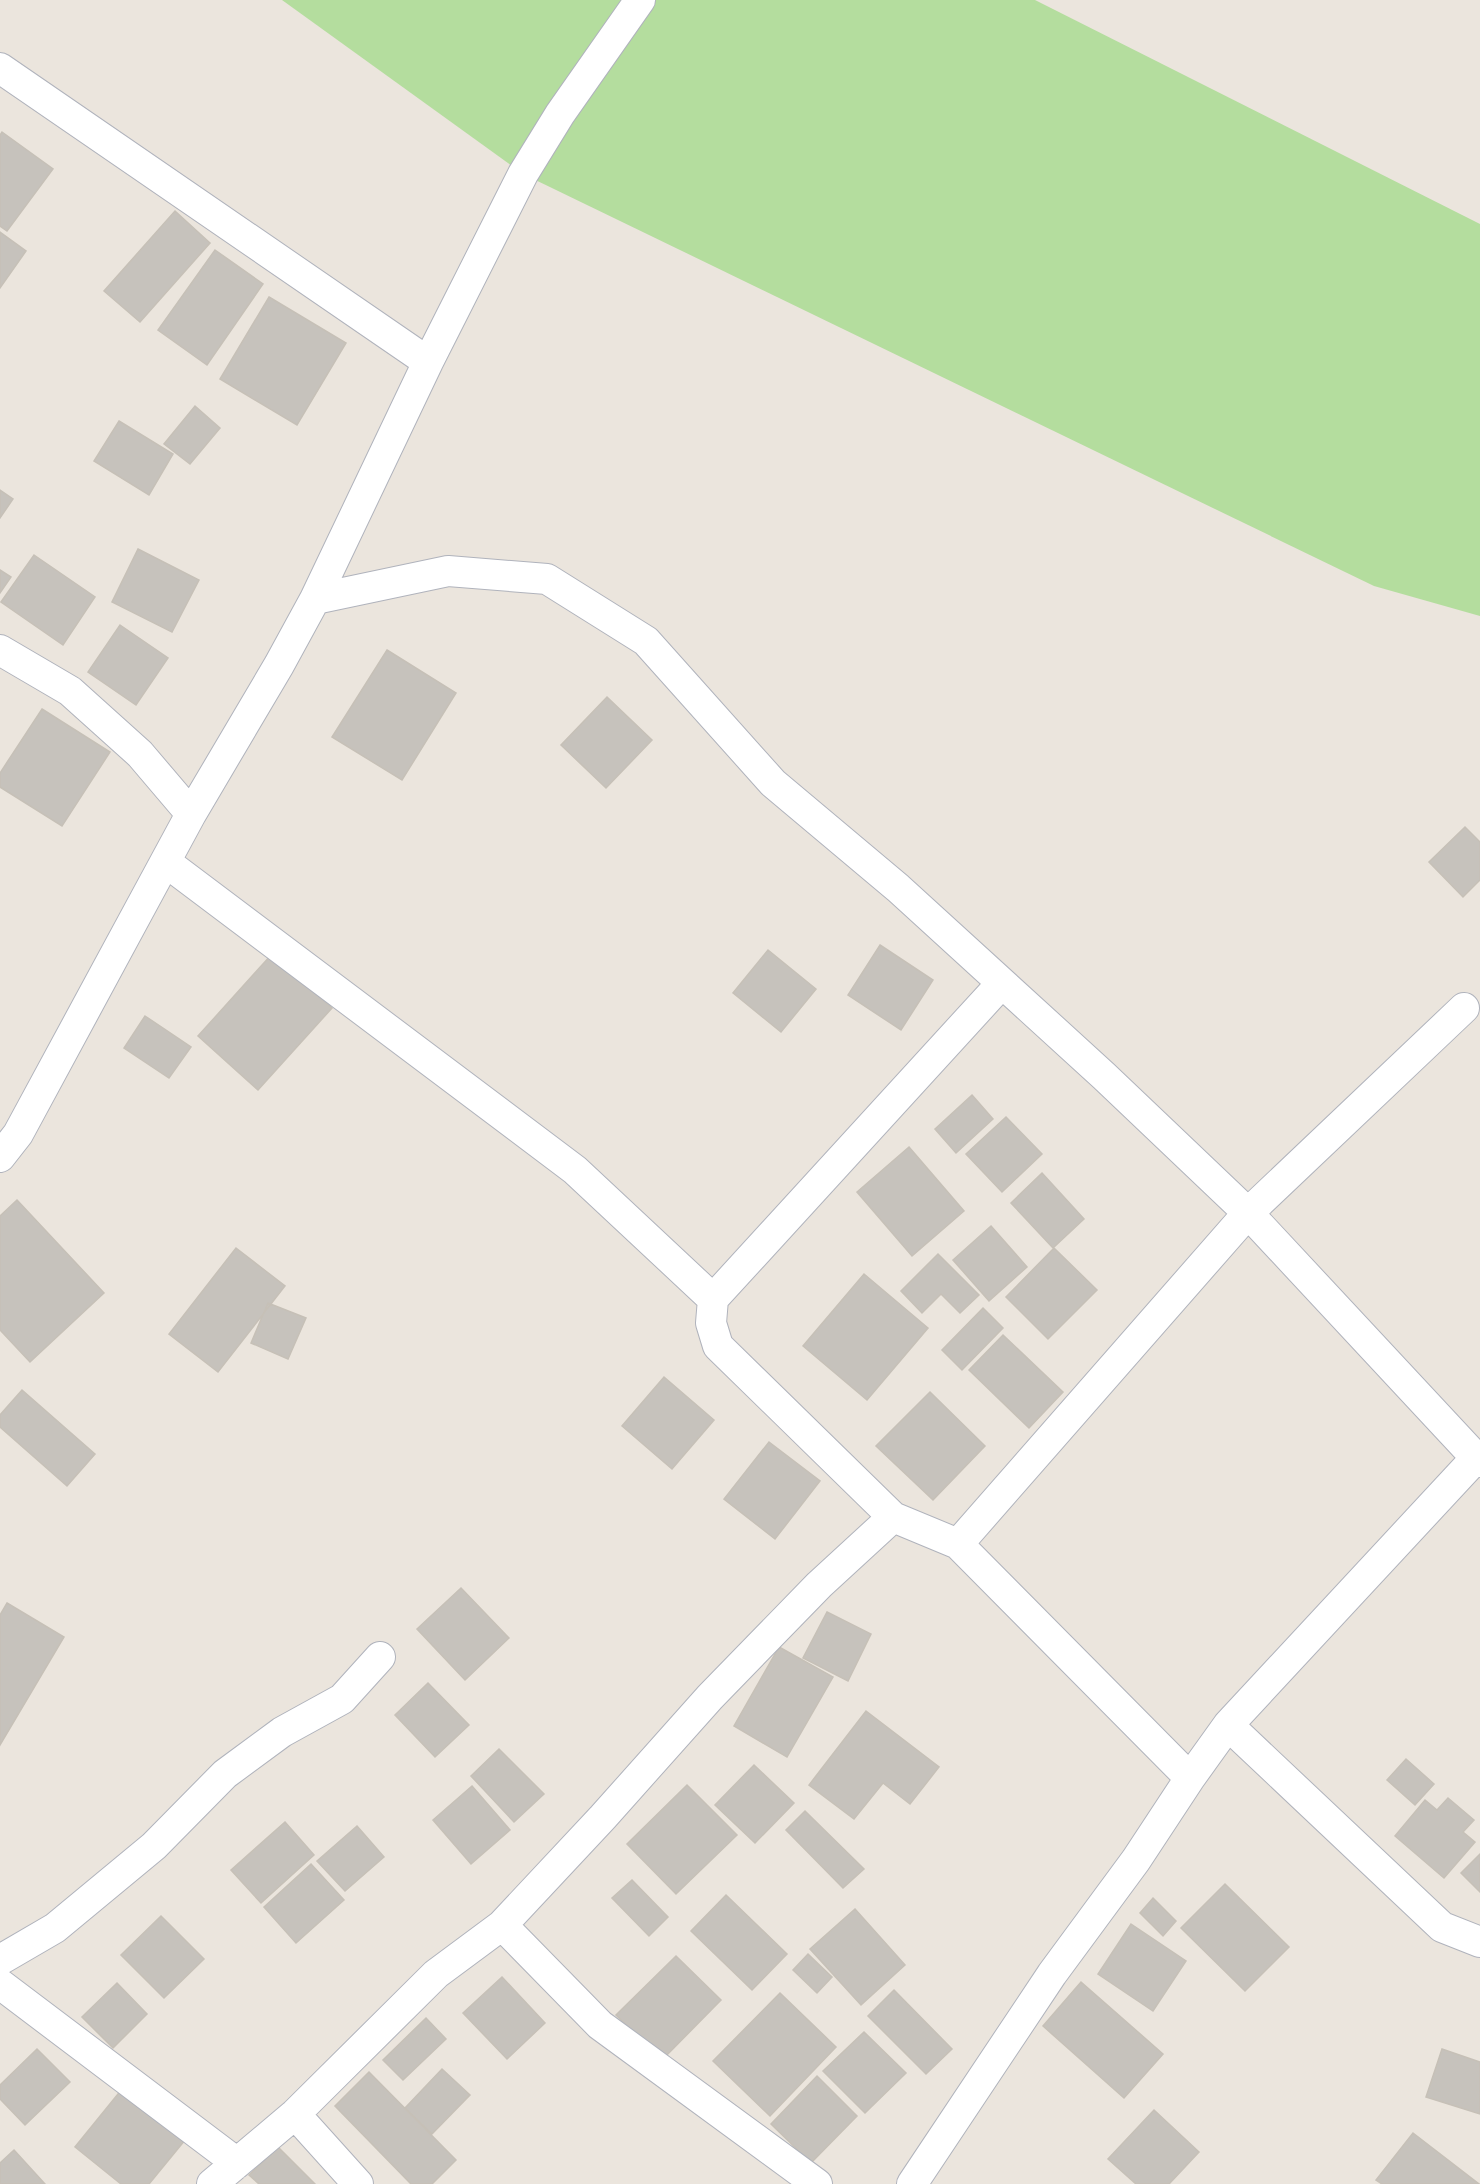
<svg xmlns="http://www.w3.org/2000/svg" width="1480" height="2184" viewBox="0 0 1480 2184" font-family="Manrope,sans-serif">
	<style>
		.green { fill: #b4dd9e }
		.building { fill: #c6c2bc; stroke: #c6c0b7; stroke-width: 1.5 }
		.lines { fill: none; stroke-linecap: round; stroke-linejoin: round }
		.minor-casing { stroke: #b0b3bc; stroke-width: 32 }
		.minor { stroke: #fff; stroke-width: 30 }
	</style>
	<rect width="100%" height="100%" fill="#ebe5dd"/>
	<path class="green" d="M282,0H1035L1480,224V616L1374,586L523,174Z"/>
	<path class="building" d="M2,132L53,169L7,231L0,226V135Z
		M175,211L210,243L140,322L104,291Z
		M0,232L26,251L0,288Z
		M215,250L263,284L207,365L158,330Z
		M269,297L346,343L297,425L220,379Z
		M195,406L220,428L190,464L164,444Z
		M119,421L173,454L149,495L94,461Z
		M0,490L13,499L0,518Z
		M138,549L199,580L172,632L112,602Z
		M34,555L95,597L63,645L1,602Z
		M0,570L11,577L0,593Z
		M120,625L168,658L136,705L88,672Z
		M387,650L456,693L402,780L332,737Z
		M607,697L652,740L606,788L561,745Z
		M42,709L110,752L62,826L0,787V773Z
		M1465,827L1480,842V880L1463,897L1429,862Z
		M880,945L933,980L901,1030L848,995Z
		M768,950L816,989L781,1032L733,993Z
		M272,954L332,1008L258,1090L198,1036Z
		M145,1016L191,1047L169,1078L124,1048Z
		M972,1095L993,1119L956,1153L935,1129Z
		M1006,1117L1042,1154L1002,1192L966,1154Z
		M909,1147L964,1211L912,1256L857,1192Z
		M1042,1173L1084,1219L1053,1248L1011,1203Z
		M17,1200L104,1293L30,1362L0,1330V1216Z
		M991,1226L1027,1267L989,1301L953,1260Z
		M236,1248L285,1286L218,1372L169,1334Z
		M1054,1248L1097,1290L1048,1339L1006,1297Z
		M938,1254L979,1295L960,1313L941,1294L922,1313L901,1291Z
		M864,1274L928,1328L867,1400L803,1346Z
		M268,1303L306,1318L288,1359L251,1343Z
		M983,1308L1003,1328L962,1370L942,1350Z
		M1003,1335L1063,1392L1029,1428L969,1370Z
		M664,1377L714,1420L672,1469L622,1426Z
		M22,1390L95,1454L67,1486L0,1427V1415Z
		M930,1392L985,1446L933,1500L876,1446Z
		M769,1442L820,1481L775,1539L724,1499Z
		M461,1588L509,1638L465,1680L417,1629Z
		M7,1603L64,1637L0,1745V1615Z
		M827,1612L871,1634L848,1681L803,1658Z
		M779,1647L833,1677L787,1757L734,1726Z
		M428,1683L469,1725L435,1757L395,1715Z
		M866,1711L939,1767L910,1804L883,1783L854,1819L809,1785Z
		M499,1749L544,1794L514,1822L471,1776Z
		M1406,1759L1434,1784L1415,1805L1387,1780Z
		M754,1765L794,1803L755,1843L715,1805Z
		M687,1785L737,1835L676,1894L627,1844Z
		M472,1786L510,1830L471,1864L433,1820Z
		M1448,1798L1474,1820L1463,1832L1475,1842L1444,1878L1395,1836L1425,1800L1437,1810Z
		M805,1811L864,1869L843,1888L786,1830Z
		M285,1822L314,1855L261,1903L231,1870Z
		M357,1826L384,1857L345,1891L317,1861Z
		M1480,1854V1892L1461,1873Z
		M311,1864L344,1900L296,1943L264,1907Z
		M632,1880L668,1917L649,1936L612,1898Z
		M1225,1884L1289,1947L1245,1991L1181,1928Z
		M726,1895L787,1954L752,1990L691,1931Z
		M1153,1898L1176,1921L1163,1936L1140,1913Z
		M855,1909L905,1965L861,2005L810,1949Z
		M161,1916L204,1959L164,1998L121,1955Z
		M1131,1924L1186,1961L1153,2011L1098,1974Z
		M808,1954L832,1977L817,1993L793,1970Z
		M676,1956L721,2000L662,2060L616,2015Z
		M502,1977L545,2023L507,2059L463,2013Z
		M1081,1982L1163,2054L1124,2098L1043,2026Z
		M117,1983L147,2014L113,2048L82,2017Z
		M894,1990L952,2049L926,2074L868,2016Z
		M780,1993L836,2047L770,2116L713,2061Z
		M426,2018L446,2039L403,2080L383,2060Z
		M864,2032L906,2073L865,2113L823,2071Z
		M37,2049L70,2082L25,2125L0,2099V2085Z
		M1442,2049L1480,2062V2114L1426,2097Z
		M442,2069L470,2095L432,2134L405,2108Z
		M369,2072L456,2160L432,2184H411L335,2106Z
		M817,2076L857,2116L811,2163L771,2124Z
		M122,2089L185,2140L149,2184H121L75,2147Z
		M1154,2110L1199,2152L1169,2184H1136L1108,2159Z
		M1413,2133L1479,2184H1382L1376,2180Z
		M278,2147L315,2184H259L249,2175Z
		M14,2150L45,2184H0V2163Z"/>
	<g class="lines">
		<defs>
			<path id="minor" d="M0,68L428,362
				M315,599L428,362L523,174L560,114L640,0
				M0,650L70,691L140,754L191,814
				M167,863L575,1170L713,1299
				M0,1157L18,1134L191,814L279,665L315,599L448,571L547,579L646,641L773,783L898,888L1104,1076L1248,1213L1480,1462
				M893,1517L718,1346L711,1323L713,1299L1002,983
				M958,1544L1248,1213L1464,1008
				M1228,1725L1442,1927L1480,1942
				M1190,1778L1228,1725L1476,1458
				M502,1925L600,2025L817,2184
				M0,1960L55,1928L154,1846L225,1774L282,1732L342,1699L380,1657
				M0,1984L237,2163
				M295,2114L358,2184
				M212,2184L295,2114L436,1974L502,1925L603,1817L710,1697L819,1585L893,1517L958,1544L1190,1778L1136,1860L1052,1974L912,2184"/>
		</defs>
		<use href="#minor" class="minor-casing"/>
		<use href="#minor" class="minor"/>
	</g>
</svg>
